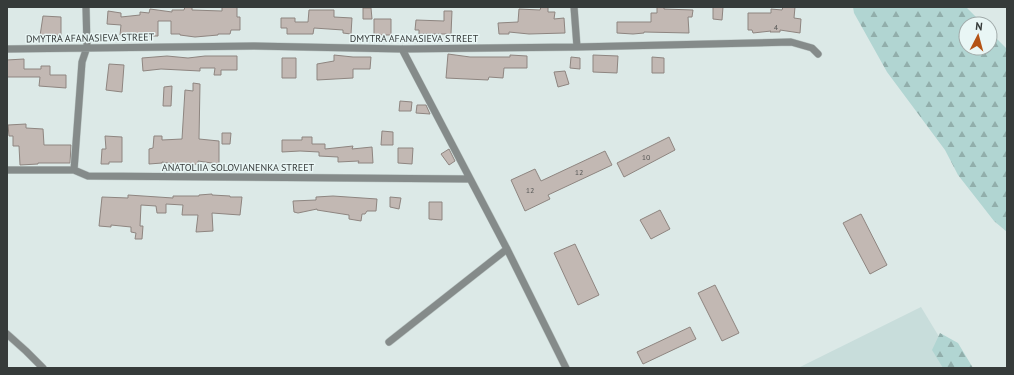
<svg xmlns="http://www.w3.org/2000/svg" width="1014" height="375" viewBox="0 0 1014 375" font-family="'PT Sans',sans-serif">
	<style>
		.built { fill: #c8dddb }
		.forest { fill: url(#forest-firs) }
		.building { fill: #c2b8b3; stroke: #8e8580 }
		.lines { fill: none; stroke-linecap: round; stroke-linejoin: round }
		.street-casing { stroke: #bbc6c4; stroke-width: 8 }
		.street { stroke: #858b8a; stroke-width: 7 }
		.labels { text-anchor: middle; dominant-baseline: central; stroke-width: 3; stroke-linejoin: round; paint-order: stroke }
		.number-label { font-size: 8px; fill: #595a58 }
		.street-label { font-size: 10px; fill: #363b3a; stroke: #e9f6f5 }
	</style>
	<defs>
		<pattern id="forest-firs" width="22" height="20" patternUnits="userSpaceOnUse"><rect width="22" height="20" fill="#b1d5d2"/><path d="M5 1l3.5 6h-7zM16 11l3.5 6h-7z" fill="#91aeab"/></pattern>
	</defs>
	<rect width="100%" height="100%" fill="#dce9e7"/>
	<path class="built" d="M921,307L958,368H798Z"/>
	<path class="forest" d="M853,7H966L983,24H966V48H990V32L1007,49V232L994,221L958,175L945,150L887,72L854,13Z
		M940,333L958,343L973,368H943L932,350Z"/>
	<path class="building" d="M185,7H192V10L222,11V7H237V17H240V30H231L230,34H218V35L195,37L180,35V34H171V21H158V36H146L120,35L121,25L107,24L108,11L121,13V17L140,15V12L149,13L150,9L172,12V10H184Z
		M541,7H548V12H555L554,19L564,18L565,33L529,34L509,32V34H499L498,23L518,22L519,9L540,10Z
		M657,7H664V9L693,10L692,17H688L689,33L644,32V33L633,34L617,33V22H651V13H657Z
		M713,7H723L722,20L713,19Z
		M783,7H795L794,18L801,19L800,33L780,30V32H770L771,31L753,33L752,30H748V13H771V9L782,10Z
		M363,8H371L372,19H363Z
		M309,10H334V17L352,18L351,34L343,33V30L314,28L313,34H287V28H281V18H295V22H308Z
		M444,11H452L451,34H419V30H415L416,20L444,21Z
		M43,16L61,17V36H40Z
		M374,19H391V35H374Z
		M448,54L470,57H510V55L527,56V68H504L503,78L489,77L488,80L446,78Z
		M334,55L353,57H371L370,69H353V78L317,80V64L334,61Z
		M593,55L618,56L617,73L593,72Z
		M167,56L188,58L205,56H237V70H221V75H214L215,68H200V71L161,69L143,71L142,58Z
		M571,57L580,58V69L570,68Z
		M652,57L664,58V73H652Z
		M282,58H296V78H282Z
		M24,59V69H41V66H50V75H66V88L39,86L40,77H7V60Z
		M109,64L124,65L122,92L106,90Z
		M565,71L569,84L558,87L554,72Z
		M193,83L200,84L199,139L219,141V164L198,161V164L180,165L162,162V163L149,164V149L153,148L154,136H162V140L182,139L185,90L193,91Z
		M172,86L171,106H163L164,87Z
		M400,101L412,102L411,111H399Z
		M417,105H426L430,114L416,113Z
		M26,124V128L43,129L44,145H71L70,163H38V164L20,165L19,146H13V136H9L8,125Z
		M382,131L393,132V145H381Z
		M222,133H231L230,144H222Z
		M105,136L122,137V162H109V164H101L102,149H106Z
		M302,137H312V144H325V149L353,146L352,149L372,147L373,163H358L359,161L338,162V157L319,156V152L300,151L282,152V140H302Z
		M669,137L675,150L624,177L617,163Z
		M398,148H413L412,164L398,163Z
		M449,149L455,161L449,165L441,154Z
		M605,151L612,165L548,195L550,199L525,211L511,180L535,169L541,181Z
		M212,194V195L230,196V197H242L240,215L212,213L213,231L196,232L198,215H182L183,205L166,204V213H157L156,206L141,205L140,226H143L142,239H135L136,233L131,232V227L111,225V227L99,226L102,197L128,198V195L173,198V196H199V195Z
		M333,196L377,199L376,211H367L365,214H362L361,221L349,219V215L317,210V209L298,213L294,212L293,201L316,200V197Z
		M390,197L401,198L399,209L390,207Z
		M429,202H442V220L429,219Z
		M660,210L670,229L651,239L640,220Z
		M861,214L887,265L870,274L843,223Z
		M575,244L599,295L578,305L554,253Z
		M715,285L739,333L722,341L698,293Z
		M690,327L696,339L643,364L637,352Z"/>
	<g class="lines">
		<defs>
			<path id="street" d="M574,7L577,47
				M7,49L254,46L402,49L577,47L791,42L812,48L818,54
				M402,49L507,249L566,368
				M7,170H74L88,176L470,179
				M74,170L82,62L87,47L86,7
				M7,334L26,351L43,368
				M389,342L507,249"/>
		</defs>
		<use href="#street" class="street-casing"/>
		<use href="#street" class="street"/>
	</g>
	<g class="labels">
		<g class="number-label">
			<text x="776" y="27">4</text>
			<text x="646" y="157">10</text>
			<text x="579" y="172">12</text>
			<text x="530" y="190">12</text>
		</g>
		<g class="street-label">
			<text transform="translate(90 38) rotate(-1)">DMYTRA AFANASIEVA STREET</text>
			<text x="414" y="38">DMYTRA AFANASIEVA STREET</text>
			<text x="238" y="167">ANATOLIIA SOLOVIANENKA STREET</text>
		</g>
	</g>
	<rect width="1014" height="375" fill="none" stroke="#363b3a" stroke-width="16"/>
	<g transform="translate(978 36) rotate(6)"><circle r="19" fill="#e9f6f5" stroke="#a1abaa"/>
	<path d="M0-3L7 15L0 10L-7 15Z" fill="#b45315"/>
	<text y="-6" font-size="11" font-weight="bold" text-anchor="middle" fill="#363b3a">N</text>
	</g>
</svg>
